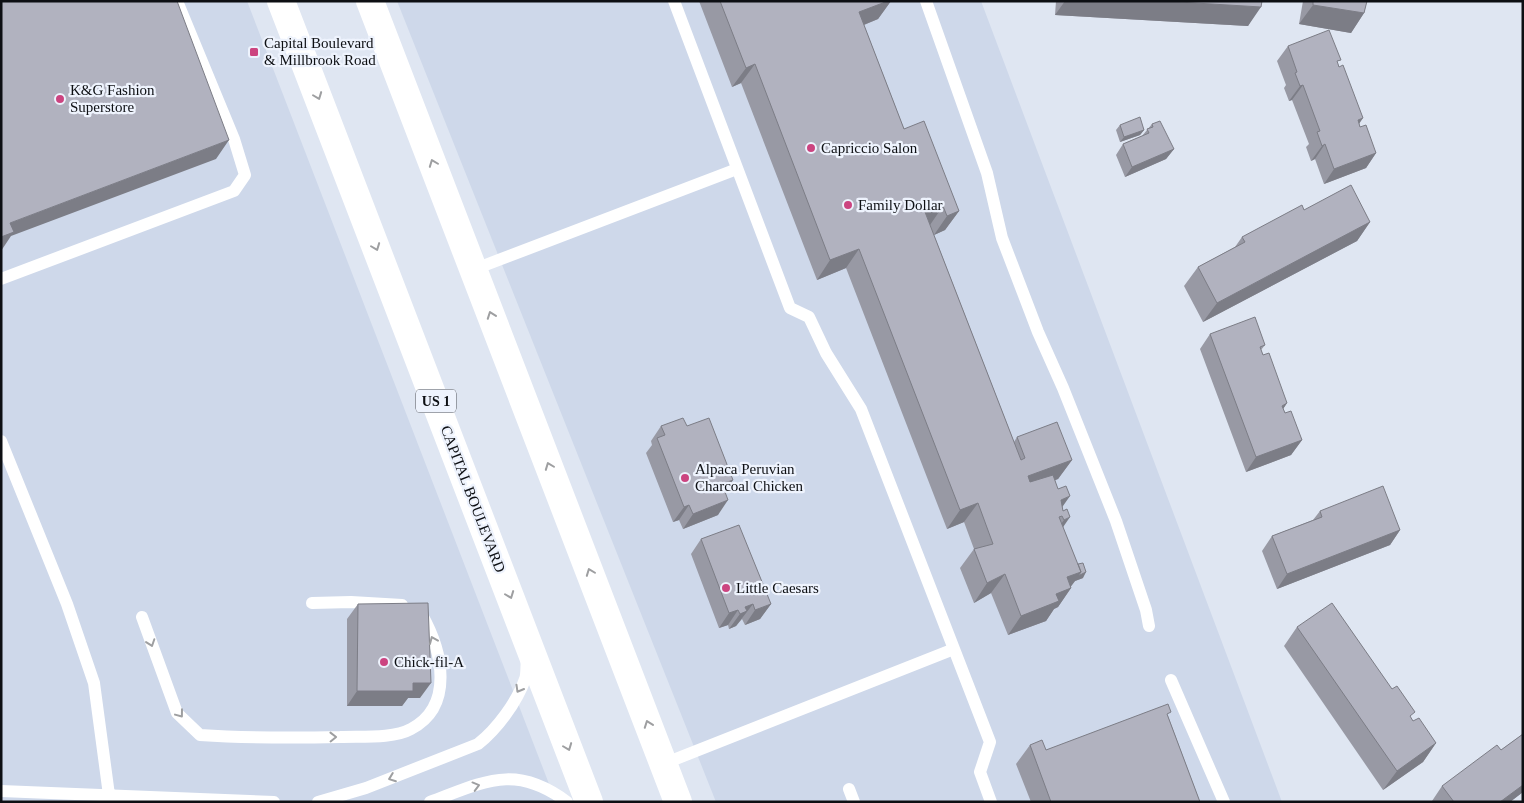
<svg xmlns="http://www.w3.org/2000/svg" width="1524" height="803" viewBox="0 0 1524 803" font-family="'Times New Roman',serif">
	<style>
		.built { fill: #ced8ea }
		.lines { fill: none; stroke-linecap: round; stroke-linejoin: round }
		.service { stroke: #fff; stroke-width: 12 }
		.trunk { stroke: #fff; stroke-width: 28 }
		.wall { fill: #9899a4 }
		.shaded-wall { fill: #7c7d86 }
		.building { fill: #b1b2bf; stroke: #7c7d86 }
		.oneway { stroke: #9e9fa1 }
		.poi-dot { fill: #cc4480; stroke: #eef3fd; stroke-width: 2 }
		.labels { text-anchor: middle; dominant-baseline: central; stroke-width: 4.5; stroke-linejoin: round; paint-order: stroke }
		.shield { fill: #eef3fd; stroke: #505359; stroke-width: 1 }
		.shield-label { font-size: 14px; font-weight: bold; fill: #0d0f13 }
		.poi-label { font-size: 15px; fill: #0d0f13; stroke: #eef3fd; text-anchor: start }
		.street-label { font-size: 15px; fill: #0d0f13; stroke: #eef3fd }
	</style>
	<rect width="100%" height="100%" fill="#dfe6f2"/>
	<path class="built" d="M1,1H247L556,802H1Z
		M397,1H981L1282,802H716Z"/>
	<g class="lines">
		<path class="service" d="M926,1L987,173L1002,238L1038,332L1063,388L1116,521L1146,610L1149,626
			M475,269L737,169
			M1,279L234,191L245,175L234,139L177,1
			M1,441L67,604L94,683L109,795
			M312,603L351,602L402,605
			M142,617L177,713L200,735C246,738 293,738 340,737C360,736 393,739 411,729C455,706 442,650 422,615
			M954,649L990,742L980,772L991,802
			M1171,680L1224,802
			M663,764L954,649L861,409L826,353L809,317L790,308L674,1
			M849,789L854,802
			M1,791L274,802
			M318,802L366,788L478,744C497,729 517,702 525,679C527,674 526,666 527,659
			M430,802C484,782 515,763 567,802"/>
		<path class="trunk" d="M281,1L589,802
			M370,1L678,802"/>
	</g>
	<path class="wall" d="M699,1H891L878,19L864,25L904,129L959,211L945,230L934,235L1014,442L1017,437L1072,460L1058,479L1055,480L1063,511L1067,509L1063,527L1083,578L1075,581L1071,586V588L1058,607L1054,609L1046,621L1008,635L991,593L974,603L960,568L974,549L964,522L947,529L846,268L817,280L741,83L732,87Z
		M1056,1H1262L1248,26L1055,15Z
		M1303,1H1367L1364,13L1351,33L1299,24Z
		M1288,46L1338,64L1360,127L1376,153L1366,168L1324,184L1315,159L1311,161L1306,147L1309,144L1292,100L1289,101L1284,88L1286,85L1277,61Z
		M1152,124L1174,149L1166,159L1125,177L1116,155L1123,144L1142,136Z
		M1120,125L1144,130L1140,135L1120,142L1116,130Z
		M1304,210L1370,222L1357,241L1203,322L1184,286L1198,267L1235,247L1242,237Z
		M1210,334L1265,345L1261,350L1263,355L1287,403L1283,409L1285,413L1302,440L1291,455L1246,472L1200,349Z
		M661,426H687L733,480L725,491L718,515L683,529L679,520L673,522L646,453L652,445L651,441Z
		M1320,511L1400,530L1390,545L1277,589L1262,551L1272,536L1313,520Z
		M701,539L771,604L760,619L745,625L742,619L736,626L729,629L728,625L719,628L691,554Z
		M358,604L420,698H408L402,706H347V619Z
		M1297,627L1411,718L1413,721L1436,743L1423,762L1383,790L1284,646Z
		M1168,716L1200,802H1031L1016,764L1030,745L1046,750Z
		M1523,734V792L1510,802H1432V801L1442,786L1501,750Z"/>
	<path class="shaded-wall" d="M888,1H891L878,19L846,32L859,12Z
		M1065,1H1162L1261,7L1248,26L1055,15Z
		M1313,5L1364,13L1351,33L1299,24Z
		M755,64L741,83L732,87L746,68Z
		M1303,85L1292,100L1289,101L1300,86Z
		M1363,118L1353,133L1358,120Z
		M1144,130L1140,135L1120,142L1124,137Z
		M229,140L216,159L11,236L1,251V236L10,223Z
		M1325,144L1315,159L1311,161L1322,146Z
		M1174,149L1166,159L1125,177L1132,167Z
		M1376,153L1366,168L1324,184L1334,169Z
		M943,206L930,225L925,212Z
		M959,211L945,230L934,235L947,216Z
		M1370,222L1357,241L1203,322L1217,303Z
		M859,249L846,268L817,280L830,260Z
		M1287,403L1277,418L1282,406Z
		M1302,440L1291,455L1246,472L1256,457Z
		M1072,460L1058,479L1015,496L1028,476Z
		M733,480L722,495V484Z
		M1070,496L1056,516L1061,500Z
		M728,500L718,515L683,529L693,514Z
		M978,503L964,522L947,529L960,510Z
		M689,505L679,520L673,522L684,507Z
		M1070,517L1057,536L1050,539L1064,520Z
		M1400,530L1390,545L1277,589L1287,574Z
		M1081,572H1086L1083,578L1075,581L1069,589L1071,588L1058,607L1054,609L1046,621L1008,635L1021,616L1067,577Z
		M1005,574L991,593L974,603L987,583Z
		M753,604L736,626L729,629L745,607Z
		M771,604L760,619L745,625L755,610Z
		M738,610L728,625L719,628L729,613Z
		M413,683H431L420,698H408L402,706H347L357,691Z
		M1436,743L1423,762L1383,790L1397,771Z
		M1523,785V792L1510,802H1500Z"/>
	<path class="building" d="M1,1H177L229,140L10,223L14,232L1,237Z
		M720,1H888L859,12L904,129L924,121L959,211L947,216L943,206L925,212L1021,460L1025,458L1017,437L1057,422L1072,460L1028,476L1030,482L1053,475L1058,489L1066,486L1070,496L1061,500L1063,511L1067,509L1070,517L1064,520L1062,516L1059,517L1081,572L1067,577L1071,588L1056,594L1059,601L1021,616L1005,574L987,583L974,549L993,544L978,503L960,510L859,249L830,260L755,64L746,68Z
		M1162,1H1262L1261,7Z
		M1313,1H1367L1364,13L1313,5Z
		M1329,30L1341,60L1337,61L1339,67L1343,65L1363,118L1358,120L1360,127L1366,125L1376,153L1334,169L1325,144L1322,146L1317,132L1320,131L1303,85L1300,86L1295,73L1297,72L1288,46Z
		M1140,117L1144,130L1124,137L1120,125Z
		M1160,121L1174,149L1132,167L1123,144L1149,133L1147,129L1153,127L1152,124Z
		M1351,185L1370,222L1217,303L1198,267L1245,242L1242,237L1302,205L1304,210Z
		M1255,317L1265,345L1260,347L1263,355L1269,353L1287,403L1282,406L1285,413L1291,411L1302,440L1256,457L1210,334Z
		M683,418L687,426L709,418L733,480L722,484L728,500L693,514L689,505L684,507L657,438L665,435L661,426Z
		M1383,486L1400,530L1287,574L1272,536L1322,517L1320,511Z
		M739,525L771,604L755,610L753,604L745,607L747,611L740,614L738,610L729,613L701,539Z
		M1083,563L1086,572L1078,576L1081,572L1078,564Z
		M428,603L431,683H413V691H357L358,604Z
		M1332,603L1392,689L1397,686L1415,712L1410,716L1413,721L1419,718L1436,743L1397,771L1297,627Z
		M1168,704L1171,712L1167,714L1200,802H1051L1030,745L1042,740L1046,750Z
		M1523,734V785L1500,802H1454L1442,786L1497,745L1501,750Z"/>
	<defs><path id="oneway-chevron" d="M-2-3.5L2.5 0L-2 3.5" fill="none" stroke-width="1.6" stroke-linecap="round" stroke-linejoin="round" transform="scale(1.25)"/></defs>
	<g class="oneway">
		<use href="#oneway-chevron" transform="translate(318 96) rotate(69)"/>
		<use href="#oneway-chevron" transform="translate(433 163) rotate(-111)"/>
		<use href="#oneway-chevron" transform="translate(376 247) rotate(69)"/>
		<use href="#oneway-chevron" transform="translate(491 315) rotate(-110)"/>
		<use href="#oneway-chevron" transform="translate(549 466) rotate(-111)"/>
		<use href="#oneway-chevron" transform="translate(590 572) rotate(-111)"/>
		<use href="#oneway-chevron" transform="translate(510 595) rotate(69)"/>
		<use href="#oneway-chevron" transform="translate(433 640) rotate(-113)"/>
		<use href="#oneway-chevron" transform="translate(151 643) rotate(71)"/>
		<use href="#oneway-chevron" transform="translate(519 689) rotate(120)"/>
		<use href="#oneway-chevron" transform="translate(180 714) rotate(53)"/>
		<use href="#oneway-chevron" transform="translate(648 724) rotate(-110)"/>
		<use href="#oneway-chevron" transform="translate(333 737) rotate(-1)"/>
		<use href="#oneway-chevron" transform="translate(568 747) rotate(69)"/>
		<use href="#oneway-chevron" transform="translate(392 778) rotate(159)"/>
		<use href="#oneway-chevron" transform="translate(476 786) rotate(-15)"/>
	</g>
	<g class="poi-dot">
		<rect x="249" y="47" width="10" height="10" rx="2.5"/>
		<circle cx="60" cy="99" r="5"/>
		<circle cx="811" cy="148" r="5"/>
		<circle cx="848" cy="205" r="5"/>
		<circle cx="685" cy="478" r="5"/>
		<circle cx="726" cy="588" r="5"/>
		<circle cx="384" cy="662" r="5"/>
	</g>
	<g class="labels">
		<rect class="shield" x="416" y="389.5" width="40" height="23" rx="4"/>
		<g class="shield-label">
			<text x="436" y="401">US 1</text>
		</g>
		<g class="poi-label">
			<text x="264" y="43">Capital Boulevard<tspan x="264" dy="17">&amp; Millbrook Road</tspan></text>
			<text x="70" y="90">K&amp;G Fashion<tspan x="70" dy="17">Superstore</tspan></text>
			<text x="821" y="148">Capriccio Salon</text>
			<text x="858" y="205">Family Dollar</text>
			<text x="695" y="469">Alpaca Peruvian<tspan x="695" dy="17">Charcoal Chicken</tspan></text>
			<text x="736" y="588">Little Caesars</text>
			<text x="394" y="662">Chick-fil-A</text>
		</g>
		<g class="street-label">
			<text transform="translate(473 499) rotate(69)">CAPITAL BOULEVARD</text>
		</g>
	</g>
	<rect width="1524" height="803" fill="none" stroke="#0d0f13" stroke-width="5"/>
</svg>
